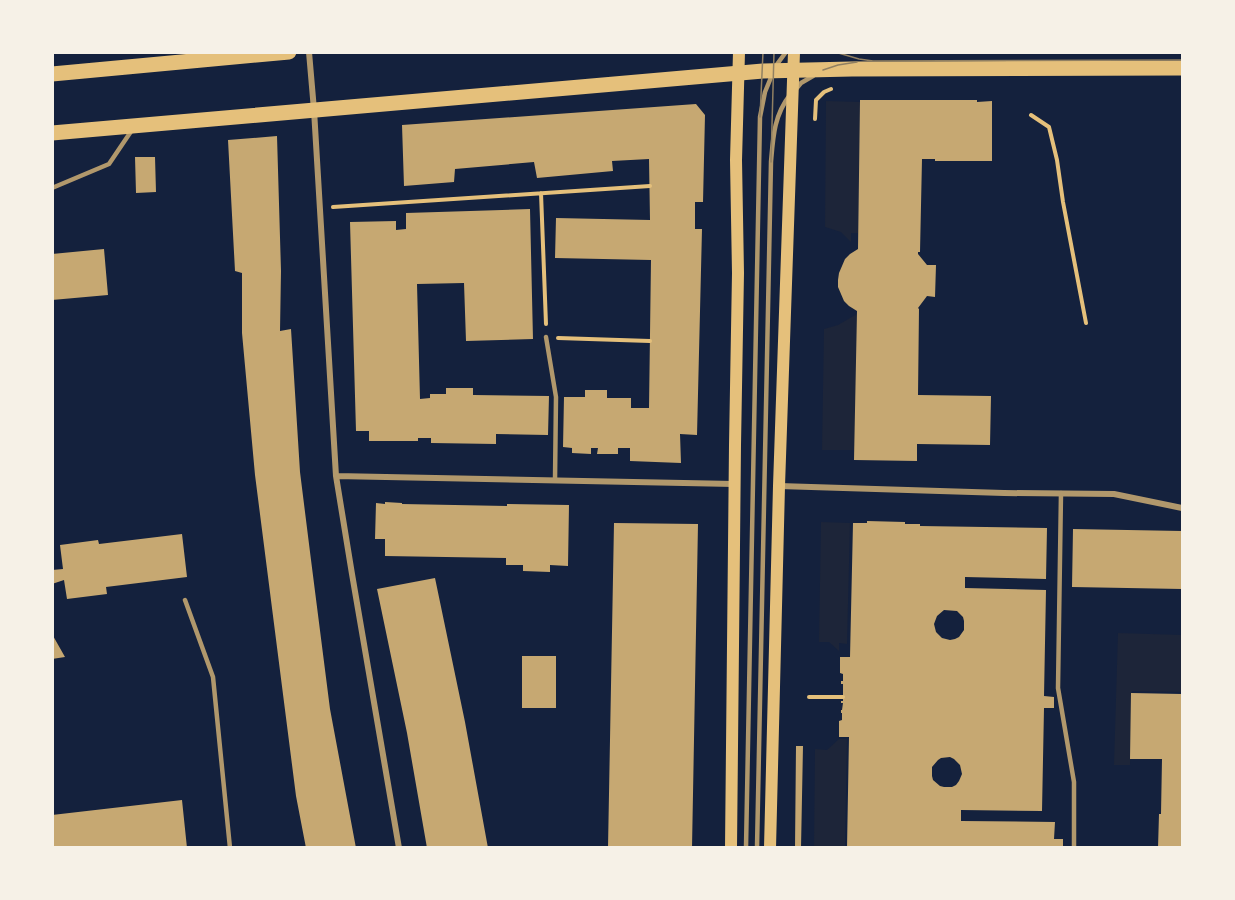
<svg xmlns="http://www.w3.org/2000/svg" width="1235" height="900" viewBox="0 0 1235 900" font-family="'PT Sans Narrow',sans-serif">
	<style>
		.green { fill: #1d2539 }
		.building { fill: #c6a872; fill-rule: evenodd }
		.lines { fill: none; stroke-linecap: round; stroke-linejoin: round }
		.path { stroke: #e5c07b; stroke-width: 4 }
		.service { stroke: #b1986c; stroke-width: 4.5 }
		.minor { stroke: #b1986c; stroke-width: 6 }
		.secondary { stroke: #e5c07b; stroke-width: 12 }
		.primary { stroke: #e5c07b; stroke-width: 15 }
		.tram { stroke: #918062; stroke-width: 1.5 }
	</style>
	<rect width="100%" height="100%" fill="#14213d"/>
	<path class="green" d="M826,101L860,102L858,233H851V242L841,232L825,227Z
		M857,314L855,450H822L824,329L838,325Z
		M821,522L850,523L847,644L839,643V651L829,642H819Z
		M1118,633L1182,635V692L1132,691L1130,765H1114Z
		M839,739H847L845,847H814L815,749L827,750Z"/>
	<path class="building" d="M860,100H977V102L992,101V161H935V159H922L920,252H918V254L927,265H936L935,297L927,296L918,308L919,309L918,395L991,396L990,445L917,444V461L854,460L857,311L849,306L844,301L838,287V280L839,273L845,259L850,254L858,249Z
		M696,104L705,115L703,202H695V229H702L697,435L680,434L681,463L630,461V448H618V454H597L598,448H591V454L572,453V448L563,447L564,397H585V390H607V398H631V408H649L651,260L555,258L556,218L650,220L649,159L612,161L613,171L537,178L534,162L455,169L454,182L404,186L402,125Z
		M277,136L281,271L280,331L291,329L300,472L310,552L330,709L356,848H306L296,796L255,475L242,333V273L235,271L228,140Z
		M135,157H155L156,192L136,193Z
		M530,209L533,339L466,341L464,283L417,284L420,399L430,398V394H446V388H473V395L549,396L548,435L496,434V444L431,443V438H418V441H369V431H356L350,222L396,221V230L406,229V213Z
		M104,249L108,295L52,300V254Z
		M385,502L402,503V504L507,506V504L569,505L568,566L550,565V572L523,571V565H506V558L385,556V539H375L376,503L385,504Z
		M867,521L905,522V524H920V526L1047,528L1046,579L965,577V588L1046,590L1044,696L1054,697V708H1044L1042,811L961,810V821L1055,822L1054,839H1063V848H847L849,737H839V721L842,720V713H841V710H842L843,703H841V701H843V684H841V681H843V674L840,673V657H850L853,523H867ZM944,610L957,611L963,617L964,621V630L959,637L955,639L950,640L942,638L936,632L934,624L937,616ZM950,757L954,759L960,765L962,774L959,781L956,785L952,787H944L940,786L933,780L932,776V767L938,760L941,758Z
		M614,523L698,524L692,848H608Z
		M1073,529L1182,531V589L1072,587Z
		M182,534L187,577L106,587L107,594L67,599L64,580L52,584V570L63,569L60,545L98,540L99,544Z
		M435,578L465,722L488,848H427L407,733L377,589Z
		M52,634L65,657L52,659Z
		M522,656H556V708H522Z
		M1131,693L1182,694V848H1158L1159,814H1161L1162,759H1130Z
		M796,746H803L801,848H795Z
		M182,800L187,848H52V815Z"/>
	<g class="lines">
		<path class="path" d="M1031,115L1049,127L1057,160L1063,202L1086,323
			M815,119L816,100L824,92L831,89
			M541,193L546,324
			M333,207L650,186
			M558,338L650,341
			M809,697H843"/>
		<path class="service" d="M775,67L786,52
			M796,89L801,83L813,76
			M52,188L109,164L132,130
			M546,337L556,397L555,480
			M1061,493L1058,688L1074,782V848
			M185,600L213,677L230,848
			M746,848L760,117L765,92L772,75
			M757,848L771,162C773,138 774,115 790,95"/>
		<path class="minor" d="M309,52L314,110L336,476L352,574L399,848
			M336,476L734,484
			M779,486L1004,493L1114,494L1182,508"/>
		<path class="secondary" d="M731,848L735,445L738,273L736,160L739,52
			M770,848L779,486L794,52"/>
		<path class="primary" d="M52,74L289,52
			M52,133L763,71L852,69L1182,68"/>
		<path class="tram" d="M835,52L859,59L873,61L1182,60
			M823,70L838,65L857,62
			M760,117L763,52
			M771,162L774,52"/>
	</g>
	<rect width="1235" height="900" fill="none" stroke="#f6f1e7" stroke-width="108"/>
</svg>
